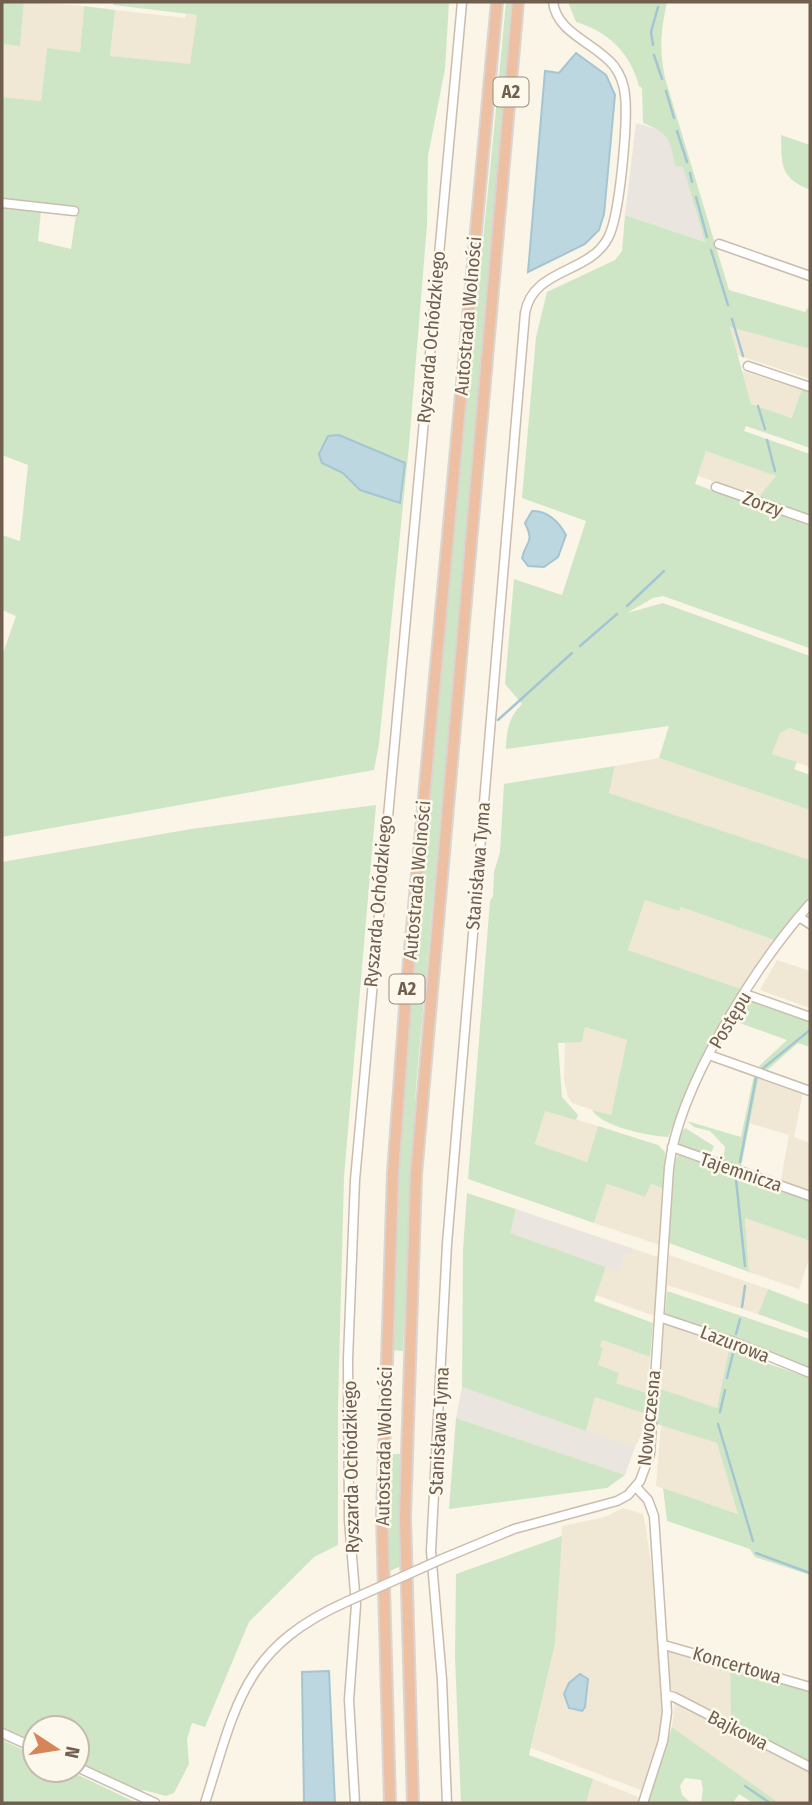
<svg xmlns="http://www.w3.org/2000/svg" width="812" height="1805" viewBox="0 0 812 1805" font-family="'Fira Sans Condensed',sans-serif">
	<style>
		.residential { fill: #f1e7d5 }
		.industrial { fill: #eae6df }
		.green { fill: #cfe6c6 }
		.water { fill: #bdd7e1; stroke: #a4c5d2; stroke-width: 2 }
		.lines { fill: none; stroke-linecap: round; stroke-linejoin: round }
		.stream { stroke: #a4c5d2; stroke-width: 2.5 }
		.minor-casing { stroke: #cabdad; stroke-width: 11 }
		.highway-casing { stroke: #dad5d1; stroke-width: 14 }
		.minor { stroke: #fff; stroke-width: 8 }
		.highway { stroke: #edc0a3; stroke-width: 10 }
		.minor-bridge-casing { stroke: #cabdad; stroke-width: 11; stroke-linecap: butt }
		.minor-bridge { stroke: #fff; stroke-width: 8 }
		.labels { text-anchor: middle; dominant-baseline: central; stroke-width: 5; stroke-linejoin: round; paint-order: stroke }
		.shield { fill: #fdf8ec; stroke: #9a8c7d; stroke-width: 2 }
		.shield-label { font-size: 18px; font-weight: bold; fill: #705e4e }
		.street-label { font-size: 19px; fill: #705e4e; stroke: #fdf8ec }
	</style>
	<rect width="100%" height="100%" fill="#faf5e6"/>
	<path class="residential" d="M24,2L84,6L80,52L47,48L41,101L2,97V44L20,45Z
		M115,10L185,18L186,14L197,15L190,65L110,56Z
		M730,326L810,349V379L737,355Z
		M742,371L802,389L793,418L751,404Z
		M706,451L777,476L759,497L698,476Z
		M790,728L810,736V767L772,754L779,733Z
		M659,758L810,810V860L609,793L615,766Z
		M645,899L679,911L681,907L777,941L744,990L628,950Z
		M777,960L810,971V1008L760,990Z
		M585,1027L627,1040L611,1116L572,1103L568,1097L564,1080L565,1042H582Z
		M759,1076L803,1092L794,1137L810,1143L808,1190L781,1180L789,1135L749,1123Z
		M545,1110L598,1126L587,1162L535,1144Z
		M607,1184L644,1197L651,1184L664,1189L660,1245L594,1223Z
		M745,1218L810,1241V1256L799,1289L749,1272Z
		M634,1249L658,1257L654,1316L596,1295L606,1267L620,1271L623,1254L632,1256Z
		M669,1255L768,1289L758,1314L667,1285Z
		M665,1321L730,1344L717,1408L658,1388Z
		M602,1340L650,1357L647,1393L616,1383L597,1366L603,1349L600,1347Z
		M595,1397L646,1414V1425L635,1447L586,1431Z
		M661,1424L717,1443L739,1514L656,1486Z
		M623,1508L643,1514L646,1529L652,1571L663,1721L643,1791L531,1748L555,1644L562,1526L605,1517Z
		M666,1649L730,1668L731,1721L669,1689Z
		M675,1702L810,1771V1803H779L672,1727Z
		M593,1779L641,1798L639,1803H586Z"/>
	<path class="industrial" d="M636,123L663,131L669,139L675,166H683L705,242L625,215Z
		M516,1209L634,1249L632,1256L623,1254L620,1272L509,1233Z
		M462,1387L635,1447L625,1475L456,1418Z"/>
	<path class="green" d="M2,2H24L20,46L2,44Z
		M114,2H449L445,69L428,156L427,225L409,445L379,744L374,770L2,837V656L16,616L2,610V535L20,541L28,465L2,455V206L41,210L38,241L71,249L77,208L2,200V97L41,101L47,48L80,52L84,6L115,10L110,56L190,64L197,15L113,5Z
		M506,2H511L485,328L416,1087L403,1351L390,1350C408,899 465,451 506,2Z
		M568,2H667C661,29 659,50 665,78L729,290L805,312L810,305V349L730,327L751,404L792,418L802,389L810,391V448L746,426L744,431L810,454V516L759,497L776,476L706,451L695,484L810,526L809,648L663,596L653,598L627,613L663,603L810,656V736L790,728L780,733L772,754L797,762L794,769L810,775V810L659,758L669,726L506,749C506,731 509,717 522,704L505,684L514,579L562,595L586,521L522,498L536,337L547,292L615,260L622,251L625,215L705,242L683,167L675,166C669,138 670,134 643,123L642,88L639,86C630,53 609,32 576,22Z
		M781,135L810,145V190C779,177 782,165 781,135Z
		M615,766L609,793L810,860V896L777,941L681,907L679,911L645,900L628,950L744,990L706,1048L668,1137C649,1136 602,1127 592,1110L611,1115L627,1040L585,1027L582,1042L558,1043L562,1097L578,1115L576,1120L545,1111L535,1144L587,1162L598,1126L658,1145L665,1152L664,1189L651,1184L645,1197L607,1184L594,1223L468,1179L490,901L493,896L494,872L500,852L504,784Z
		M376,805L344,1177L338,1407V1545L314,1557L249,1622L205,1727L192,1723L187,1739L189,1764L174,1793L166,1796L143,1790L142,1793L77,1763V1728H35V1744L2,1729V862L191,829Z
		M748,998L810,1019V1047L798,1043L765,1072L757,1068L787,1040L734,1021Z
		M754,1075L759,1076L741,1167L723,1160L725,1147L710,1131L694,1127L687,1121L741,1137Z
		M685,1128L714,1146L710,1156L680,1147L678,1136Z
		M678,1155L810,1201V1241L745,1218L749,1272L669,1243L674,1162Z
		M467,1193L516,1209L510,1233L606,1267L594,1301L653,1323L650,1357L602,1340L600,1347L603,1348L598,1365L619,1373L616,1383L647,1393L646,1414L595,1397L586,1431L462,1387L463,1250Z
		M768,1289L810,1305V1333L758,1314Z
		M667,1291L810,1339V1368L665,1314Z
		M730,1344L746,1356L810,1378V1575L755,1557L750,1549L667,1521L663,1488L738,1514L717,1443L654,1423L658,1388L717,1408Z
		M456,1418L625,1475L607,1488L449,1509Z
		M388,1454H401V1566L388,1572Z
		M562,1536L555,1644L529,1755L593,1779L586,1803H461L455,1657L456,1574Z
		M730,1668L810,1692V1761L731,1721Z
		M672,1727L779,1803H753L739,1794L733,1803H701L703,1789L701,1780L685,1778L680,1786L682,1795L691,1803H647Z
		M2,1740L35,1755V1770H68L137,1803H2Z"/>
	<path class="water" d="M576,53L606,75L615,95L604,214L599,230L585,244L528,272L545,71L559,73Z
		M339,435L405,463L400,503L360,490L343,473L322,463L319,454L328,436Z
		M532,511C547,510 559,522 566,535L558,557L544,567L528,566L522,558C526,540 535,544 525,523Z
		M329,1671L335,1803H304L302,1672Z
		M580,1674L588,1679L585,1707L582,1711L569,1708L564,1694L569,1683Z"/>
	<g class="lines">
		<path class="stream" d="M653,45L651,32L658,7
			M654,55L662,79
			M666,91L674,118
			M677,131L687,162
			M690,173L692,182
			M696,197L707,237
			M711,250L728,305
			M732,319L743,356
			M758,406L765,429
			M767,440L775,471
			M627,606L664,571
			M580,646L617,614
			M498,720L572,653
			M762,1069L810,1030
			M740,1162L756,1078
			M736,1179L745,1266
			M742,1307L745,1286
			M736,1334L740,1319
			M727,1378L734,1349
			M720,1412L725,1390
			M718,1424L753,1541
			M756,1553L810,1573
			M745,1786L770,1803"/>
		<defs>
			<path id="minor" d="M2,203L74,211
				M719,244L810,276
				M748,366L810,387
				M716,487L810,520
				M799,917L810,924
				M745,994L810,1017
				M709,1055L810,1091
				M672,1147L810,1196
				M659,1317L734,1342L810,1373
				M636,1487L648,1500L654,1516L667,1712L663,1741L643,1803
				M442,1559L514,1529L617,1501L628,1495L640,1481L650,1454L669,1168C678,1087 756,965 810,904
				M664,1645L810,1687
				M666,1695L674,1697L810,1767
				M2,1733L35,1748
				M77,1767L155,1803
				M205,1803C236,1705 243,1648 346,1602
				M355,1803L349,1700L356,1605L349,1520L348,1359L355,1180L462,2
				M447,1803L442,1680L431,1551L447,1244L525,313C533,268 589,274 608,238C620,216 628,121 625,95C624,85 620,74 614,66C596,43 557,34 553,2"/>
			<path id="highway" d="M390,1803L382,1516L393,1173L406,994L497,2
				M413,1803L405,1517L416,1175L518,2"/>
		</defs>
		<use href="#minor" class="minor-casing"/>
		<use href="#highway" class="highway-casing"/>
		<use href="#minor" class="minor"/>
		<use href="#highway" class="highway"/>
		<defs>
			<path id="minor-bridge" d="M346,1602L442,1559"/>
		</defs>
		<use href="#minor-bridge" class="minor-bridge-casing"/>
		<use href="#minor-bridge" class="minor-bridge"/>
	</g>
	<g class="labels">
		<g class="shield">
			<rect x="493.5" y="77.5" width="35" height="29" rx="5"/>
			<rect x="389.5" y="974.5" width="35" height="29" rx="5"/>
		</g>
		<g class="shield-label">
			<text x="511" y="92">A2</text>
			<text x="407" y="989">A2</text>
		</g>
		<g class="street-label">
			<text transform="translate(468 316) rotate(-85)">Autostrada Wolności</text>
			<text transform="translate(431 337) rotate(-85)">Ryszarda Ochódzkiego</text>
			<text transform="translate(763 504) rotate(20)">Zorzy</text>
			<text transform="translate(478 866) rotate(-85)">Stanisława Tyma</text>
			<text transform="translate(417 880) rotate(-85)">Autostrada Wolności</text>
			<text transform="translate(378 901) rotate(-85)">Ryszarda Ochódzkiego</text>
			<text transform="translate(730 1020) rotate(-59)">Postępu</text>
			<text transform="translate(741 1172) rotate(19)">Tajemnicza</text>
			<text transform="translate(735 1344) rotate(21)">Lazurowa</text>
			<text transform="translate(649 1418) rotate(-84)">Nowoczesna</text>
			<text transform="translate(439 1431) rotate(-87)">Stanisława Tyma</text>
			<text transform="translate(384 1446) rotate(-89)">Autostrada Wolności</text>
			<text transform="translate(351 1467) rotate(-91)">Ryszarda Ochódzkiego</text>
			<text transform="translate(737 1665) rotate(16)">Koncertowa</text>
			<text transform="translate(738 1730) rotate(27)">Bajkowa</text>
		</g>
	</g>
	<rect width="812" height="1805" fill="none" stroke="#705e4e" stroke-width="7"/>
	<g transform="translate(56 1749) rotate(102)"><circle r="33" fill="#fdf8ec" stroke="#c5baad" stroke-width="2"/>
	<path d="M0-5L12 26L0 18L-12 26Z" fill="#d78458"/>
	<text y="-10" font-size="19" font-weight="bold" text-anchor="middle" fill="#705e4e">N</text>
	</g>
</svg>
